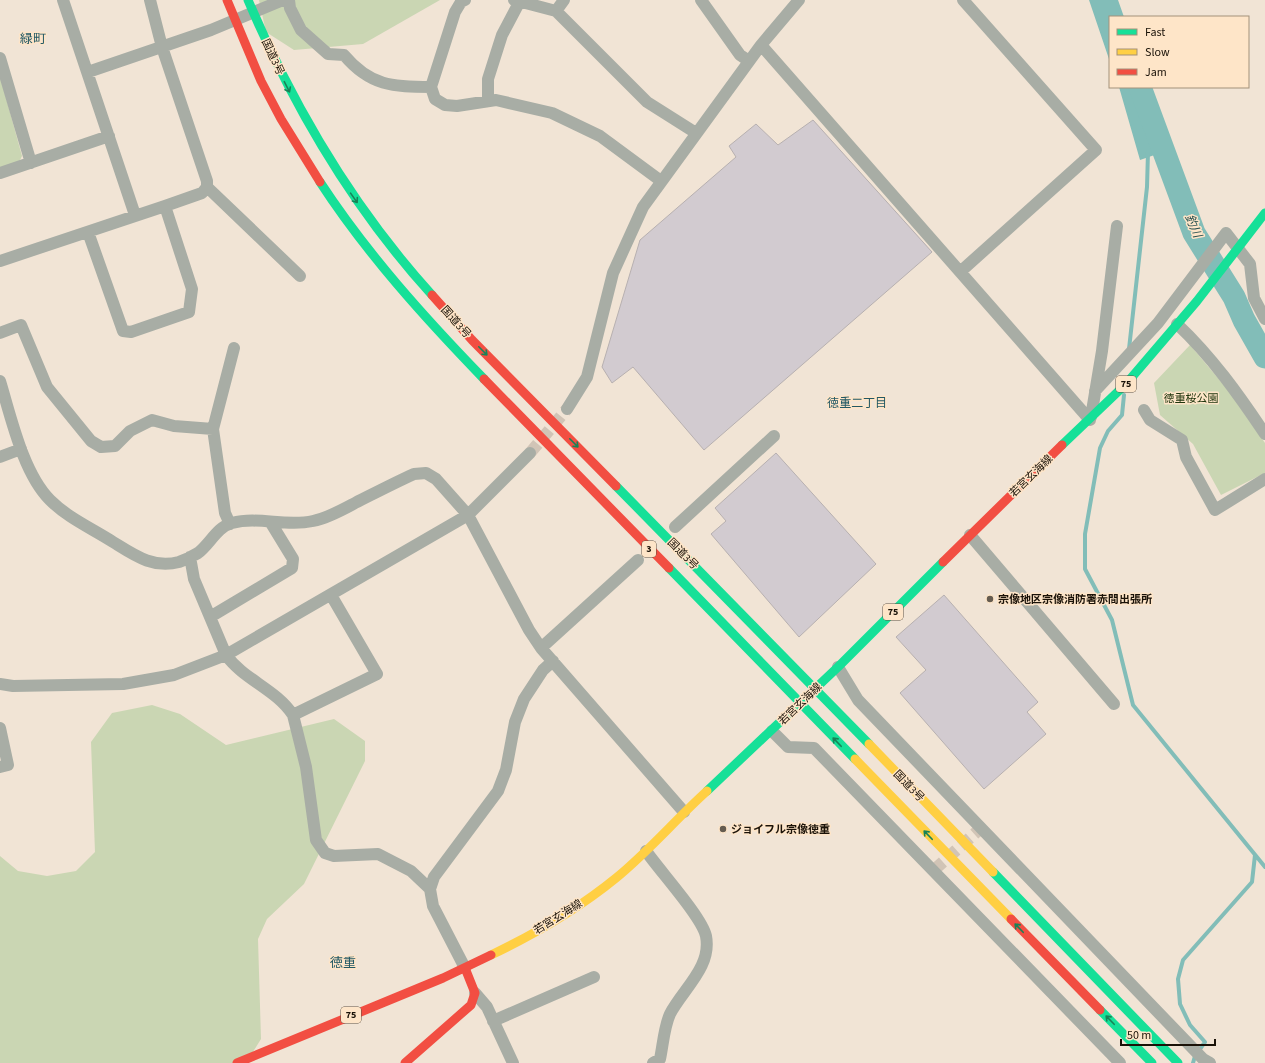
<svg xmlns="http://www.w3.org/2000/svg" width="1265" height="1063" viewBox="0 0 1265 1063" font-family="'Source Sans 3','Noto Sans JP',sans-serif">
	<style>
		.green { fill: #cad6b3 }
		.water { fill: #82bdb8 }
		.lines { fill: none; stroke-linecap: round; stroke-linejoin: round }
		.stream { stroke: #82bdb8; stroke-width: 4 }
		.river { stroke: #82bdb8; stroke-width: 23 }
		.building { fill: #d2cbd0; stroke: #b7b0b0 }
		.street-tunnel { stroke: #d1c4b6; stroke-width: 12; stroke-dasharray: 12 6; stroke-linecap: butt }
		.street { stroke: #a8ada5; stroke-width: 12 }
		.fast { stroke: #16e098; stroke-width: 9 }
		.slow { stroke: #ffcf43; stroke-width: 9 }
		.jam { stroke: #f24e42; stroke-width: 9 }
		.oneway { stroke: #188357 }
		.poi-dot { fill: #655c50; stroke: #fee5c8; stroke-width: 1.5 }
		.labels { text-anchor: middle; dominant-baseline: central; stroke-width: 3; stroke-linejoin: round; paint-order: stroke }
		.shield { fill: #fee5c8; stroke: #5e5142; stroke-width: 1 }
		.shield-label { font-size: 10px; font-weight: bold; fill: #1a1208 }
		.street-label { font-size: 11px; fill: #1a1208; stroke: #fee5c8 }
		.park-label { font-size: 11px; fill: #21370f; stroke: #fee5c8 }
		.poi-label { font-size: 11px; font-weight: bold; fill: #1a1208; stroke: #fee5c8; text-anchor: start }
		.water-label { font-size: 12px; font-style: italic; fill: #264f4f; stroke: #fee5c8 }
		.neighbourhood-label { font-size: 12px; fill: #215864; stroke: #fee5c8 }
		.quarter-label { font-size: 13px; fill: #215864; stroke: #fee5c8 }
	</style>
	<rect width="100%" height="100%" fill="#f1e4d5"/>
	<path class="green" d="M259,0H440L363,44L294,50L266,32Z
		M0,76L22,156L19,162L0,168Z
		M1190,345L1228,390L1265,443V473L1221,495L1193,444L1160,415L1154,383Z
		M152,705L180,714L226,745L334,719L365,741V761L304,884L267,919L258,939L261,1039L246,1063H0V856L18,871L47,876L76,871L95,852L91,742L112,713Z"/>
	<path class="water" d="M1089,0H1118L1124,17H1110V62Z
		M1119,87H1148L1169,150L1140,160Z"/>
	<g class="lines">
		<path class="stream" d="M1129,349L1147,187L1148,152
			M1124,395L1122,415L1108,431L1100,448L1085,534V569L1112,620L1133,705L1265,867
			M1193,1063L1195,1056L1205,1042L1190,1025L1180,1004L1178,979L1183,960L1252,882L1255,855"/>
		<path class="river" d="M1140,87L1194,233L1234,297L1244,320L1265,357"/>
	</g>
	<path class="building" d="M813,120L932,252L704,450L633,367L612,383L602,367L640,240L736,157L729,146L756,124L778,145Z
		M776,453L876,564L799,637L711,534L726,521L715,508Z
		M944,595L1038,702L1027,712L1046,734L984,789L900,693L926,670L896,637Z"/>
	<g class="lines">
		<path class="street-tunnel" d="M530,453L567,409
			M934,870L981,828"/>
		<path class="street" d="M63,0L135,215
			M289,0L290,8L301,30L328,54L344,55C370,86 393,87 431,87
			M465,0L461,2L455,12L431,87L435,99L445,105L457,106L496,100L552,113L600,136L661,181
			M514,0L556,11L647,102L696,133
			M701,0L740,55L749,61
			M556,11L564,0
			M761,45L1090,420
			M0,58L31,163
			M88,72L211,30L283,0
			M488,101V79L502,35L520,1
			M0,173L109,136
			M207,187L300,276
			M88,232L123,331L131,332L189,312L192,289L165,206
			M0,261L165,206L202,193L207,187V181L162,47L150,0
			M960,272L1096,150L963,0
			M1177,324C1212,357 1239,395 1265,434
			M0,333L21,325L47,387L91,441L101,447L115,446L130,431L152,420L174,426L213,429
			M0,381C11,417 23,473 50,500C68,518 91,528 113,542C134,555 153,569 179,562C185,560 193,556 198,553C210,544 217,527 232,523C258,516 286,527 313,521C328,518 342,510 355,503C375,493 394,483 414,474L426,473L436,479L468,515L529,630L541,648L684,812
			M1095,391L1158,323L1226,233L1250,264L1254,298L1265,319
			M567,409L587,377L613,273L643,207L761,45L799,0
			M1144,410L1150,420L1182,440L1186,457L1215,510L1265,479
			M1091,417L1102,351L1117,226
			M0,457L21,449
			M230,524L225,513L213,429L234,348
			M675,527L774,436
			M970,535L1114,704
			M190,557L194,579L226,655C244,680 276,689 293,715L377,674L331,595
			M210,617L292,568L293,559L271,523
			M541,648L638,560
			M838,667L858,700L1203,1059L1210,1063
			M0,684L13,686L123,684L174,675L226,655L468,515L530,453
			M293,715L306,767L316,840L325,853L334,856L378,854L411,871L430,889
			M0,728L8,765L0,767
			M772,731L788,747L814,748L1120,1063
			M646,851C659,870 702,917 706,936C712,967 683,989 670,1014C664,1027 663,1045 660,1059L653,1063
			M465,968L433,906L430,889L434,877L498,791L506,770L515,722L524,699L543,670L553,661
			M475,993L487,1007L513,1063
			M493,1021L594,977"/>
		<path class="fast" d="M248,0C294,108 353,208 432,295
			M320,182C367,254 425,318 484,379
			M1062,445L1126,384L1197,301L1265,213
			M616,486L869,744
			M669,568L855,759
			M707,791L838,667L943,562
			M993,872L1178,1063
			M1100,1010L1152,1063"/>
		<path class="slow" d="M869,744L993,872
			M855,759L1011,919
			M491,955C535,934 578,909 616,878C649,851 676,819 707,791"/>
		<path class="jam" d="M227,0L261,81L281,119L320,182
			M432,295L472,340L616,486
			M484,379L669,568
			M943,562L1062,445
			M1011,919L1100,1010
			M237,1063L443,978L491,955
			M405,1063L471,1005L475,993L465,968"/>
	</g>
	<defs><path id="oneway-shaft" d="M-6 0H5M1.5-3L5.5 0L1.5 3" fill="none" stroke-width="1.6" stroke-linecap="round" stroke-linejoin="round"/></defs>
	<g class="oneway">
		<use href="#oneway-shaft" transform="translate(287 87) rotate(63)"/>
		<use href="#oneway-shaft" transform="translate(354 198) rotate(55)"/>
		<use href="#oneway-shaft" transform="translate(483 351) rotate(45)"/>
		<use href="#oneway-shaft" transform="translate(574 443) rotate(45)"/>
		<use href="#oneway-shaft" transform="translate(837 742) rotate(-134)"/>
		<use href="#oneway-shaft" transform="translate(928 835) rotate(-134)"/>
		<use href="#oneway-shaft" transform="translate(1019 928) rotate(-134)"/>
		<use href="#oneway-shaft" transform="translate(1110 1020) rotate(-134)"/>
	</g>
	<g class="poi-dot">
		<circle cx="990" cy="599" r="4"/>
		<circle cx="723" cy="829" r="4"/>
	</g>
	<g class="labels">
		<g class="shield">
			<rect x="1116" y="376" width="20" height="16" rx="3"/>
			<rect x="642" y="541" width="14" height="16" rx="3"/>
			<rect x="883" y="604" width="20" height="16" rx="3"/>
			<rect x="341" y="1007" width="20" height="16" rx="3"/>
		</g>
		<g class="shield-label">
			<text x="1126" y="384">75</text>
			<text x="649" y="549">3</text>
			<text x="893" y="612">75</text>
			<text x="351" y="1015">75</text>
		</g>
		<g class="street-label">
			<text transform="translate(273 57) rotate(65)">国道3号</text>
			<text transform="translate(456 322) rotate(48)">国道3号</text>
			<text transform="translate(1031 476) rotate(-44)">若宮玄海線</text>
			<text transform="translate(683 554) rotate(45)">国道3号</text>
			<text transform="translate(800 704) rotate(-44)">若宮玄海線</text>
			<text transform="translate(909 786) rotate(46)">国道3号</text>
			<text transform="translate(558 917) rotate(-32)">若宮玄海線</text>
		</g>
		<g class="park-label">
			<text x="1191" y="398">徳重桜公園</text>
		</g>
		<g class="poi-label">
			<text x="998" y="599">宗像地区宗像消防署赤間出張所</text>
			<text x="731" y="829">ジョイフル宗像徳重</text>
		</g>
		<g class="water-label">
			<text transform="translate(1193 226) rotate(66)">釣川</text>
		</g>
		<g class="neighbourhood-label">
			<text x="857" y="403">徳重二丁目</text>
		</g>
		<g class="quarter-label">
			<text x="33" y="39">緑町</text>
			<text x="343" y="963">徳重</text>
		</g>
	</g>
	<rect x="1109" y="16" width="140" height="72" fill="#fee5c8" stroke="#a3917b"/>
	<rect x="1117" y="29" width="20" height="6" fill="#16e098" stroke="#a3917b"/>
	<text x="1145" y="36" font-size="12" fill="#1a1208">Fast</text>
	<rect x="1117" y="49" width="20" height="6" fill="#ffcf43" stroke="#a3917b"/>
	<text x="1145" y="56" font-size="12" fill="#1a1208">Slow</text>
	<rect x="1117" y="69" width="20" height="6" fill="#f24e42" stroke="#a3917b"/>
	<text x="1145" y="76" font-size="12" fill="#1a1208">Jam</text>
	<path d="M1121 1039v6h94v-6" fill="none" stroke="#1a1208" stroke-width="2"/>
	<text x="1127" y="1039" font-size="12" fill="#1a1208" stroke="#fee5c8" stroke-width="3" paint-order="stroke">50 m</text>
</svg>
